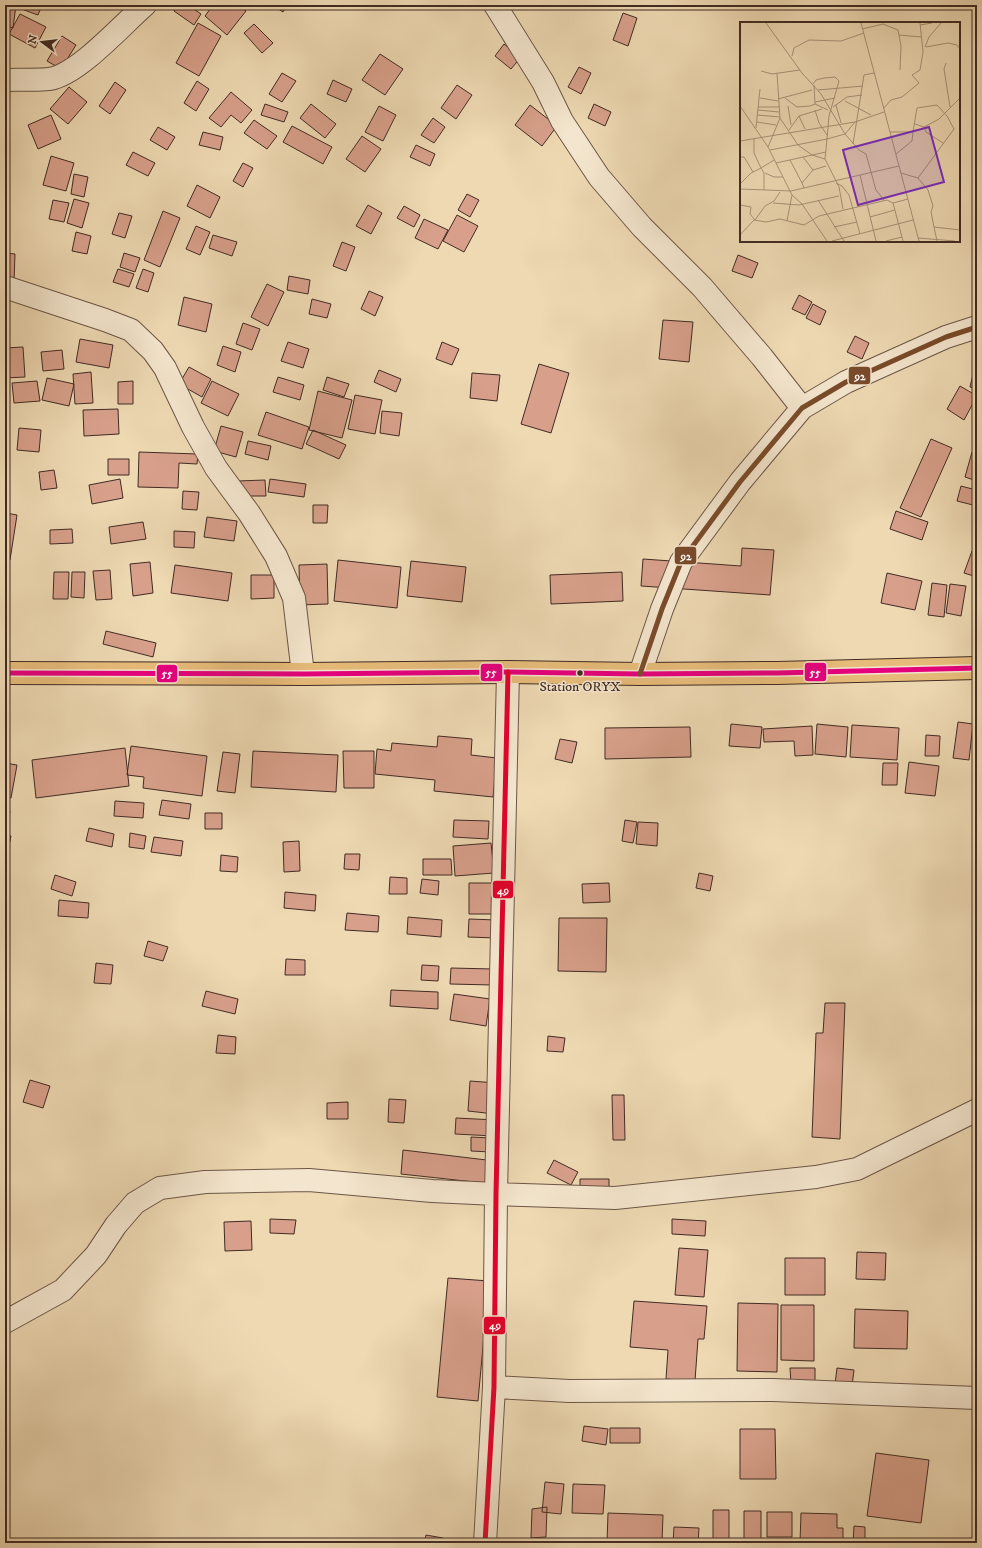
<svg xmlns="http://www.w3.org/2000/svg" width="982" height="1548" viewBox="0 0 982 1548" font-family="'IM FELL DW Pica',serif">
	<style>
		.building { fill: #d8a08b; stroke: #412b23 }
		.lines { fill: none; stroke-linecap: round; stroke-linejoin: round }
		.minor-casing { stroke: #6c5647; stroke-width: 24 }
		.primary-casing { stroke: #412b23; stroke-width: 24 }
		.minor { stroke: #f4e6ce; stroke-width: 22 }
		.primary { stroke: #e7bc7a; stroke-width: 22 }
		.bus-1-casing { stroke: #f4e6ce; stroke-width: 8 }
		.bus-2-casing { stroke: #f4e6ce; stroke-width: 8 }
		.bus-3-casing { stroke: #f4e6ce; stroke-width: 8 }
		.bus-1 { stroke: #e5007d; stroke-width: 5 }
		.bus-2 { stroke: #7a4b2a; stroke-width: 5 }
		.bus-3 { stroke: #e4002b; stroke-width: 5 }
		.bus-dot { fill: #412b23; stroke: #f4e6ce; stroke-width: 1.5 }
		.labels { text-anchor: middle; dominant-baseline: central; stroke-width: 3; stroke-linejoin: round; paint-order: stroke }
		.bus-label { font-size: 14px; fill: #412b23; stroke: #f4e6ce }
		.inset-road { fill: none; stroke: #a99379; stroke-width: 1 }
		.view { fill: #7b2cbf; fill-opacity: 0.15; stroke: #7b2cbf; stroke-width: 2 }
		.inset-edge { fill: none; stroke: #412b23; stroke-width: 2 }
		.line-badge { stroke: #f4e6ce; stroke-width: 1.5 }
		.badge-label { font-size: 11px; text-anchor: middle; font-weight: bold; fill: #fff }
	</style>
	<rect width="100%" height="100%" fill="#eed9b3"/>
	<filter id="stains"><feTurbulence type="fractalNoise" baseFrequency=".005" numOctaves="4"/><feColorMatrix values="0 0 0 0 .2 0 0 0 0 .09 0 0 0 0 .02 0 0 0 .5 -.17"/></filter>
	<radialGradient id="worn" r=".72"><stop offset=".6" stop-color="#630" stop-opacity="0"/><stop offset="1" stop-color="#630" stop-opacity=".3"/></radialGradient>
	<path class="building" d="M5,5H16L13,28L5,26Z
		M26,5H42L38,15L24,10Z
		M177,5H188L201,14L194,25L174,11Z
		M213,5H238L246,11L227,35L205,16Z
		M272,5H287L283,12Z
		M623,13L637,18L628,46L613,40Z
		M20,14L46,27L35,48L9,34Z
		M198,23L221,36L199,76L176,63Z
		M254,24L273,43L262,53L244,33Z
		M62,36L76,45L61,69L47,61Z
		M504,44L521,57L511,69L495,56Z
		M380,54L403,69L385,95L362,80Z
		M579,67L591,73L581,94L568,87Z
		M282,73L296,81L282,102L269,94Z
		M333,80L352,89L346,102L327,94Z
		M197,81L209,89L196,111L184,103Z
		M115,82L126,90L110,114L99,106Z
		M457,85L472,95L456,119L441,108Z
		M69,87L87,102L68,124L50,109Z
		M231,92L252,110L241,123L231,115L221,127L209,118Z
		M265,104L288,112L284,122L261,115Z
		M311,104L336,124L325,138L300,118Z
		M594,104L611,112L605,126L588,118Z
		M530,105L557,126L542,146L515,125Z
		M379,106L396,115L383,141L365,132Z
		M51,115L61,139L38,149L28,125Z
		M433,118L445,127L434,143L421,135Z
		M254,120L277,136L267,149L244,133Z
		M292,126L332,147L323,164L283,142Z
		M158,127L175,137L167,150L150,140Z
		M203,132L223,137L220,150L199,145Z
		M362,136L381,149L365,172L346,159Z
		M416,145L435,154L430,166L410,157Z
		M133,152L155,163L148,176L126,165Z
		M51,156L74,163L66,191L43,185Z
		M243,163L253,168L243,187L233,181Z
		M74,174L88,177L84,197L71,194Z
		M197,185L220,197L210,218L187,206Z
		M467,194L479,200L470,217L458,210Z
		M74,199L89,203L82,228L67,223Z
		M53,200L69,203L64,222L49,219Z
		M368,205L382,213L371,234L356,226Z
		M404,206L420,215L414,227L397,218Z
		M163,211L180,218L160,267L144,260Z
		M119,213L132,216L125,238L112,234Z
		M457,215L478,226L464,252L443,241Z
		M424,219L448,230L438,249L415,238Z
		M196,226L210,232L200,255L186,249Z
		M76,232L91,236L87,254L72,251Z
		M213,235L237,242L232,256L209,248Z
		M342,242L355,247L346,271L333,266Z
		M5,253L15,254L14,282H5Z
		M124,253L140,258L135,272L120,267Z
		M738,255L758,263L752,278L732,271Z
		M118,269L134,274L129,287L113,282Z
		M143,269L154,273L148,292L136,288Z
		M289,276L310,280L308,294L287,290Z
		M267,284L284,292L268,326L251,317Z
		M369,291L383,297L375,316L361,309Z
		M799,295L812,302L805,315L792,309Z
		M184,297L212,304L206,332L178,325Z
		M312,299L331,304L327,318L309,314Z
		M813,304L826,311L820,325L806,318Z
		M663,320L693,322L689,362L659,359Z
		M243,323L260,329L252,350L236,344Z
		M855,336L869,343L862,359L847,352Z
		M80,339L113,345L109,368L76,362Z
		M288,342L309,349L303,368L281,361Z
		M442,342L459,349L452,365L436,359Z
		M223,346L241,352L235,372L217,365Z
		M23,347L25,377L5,378V348Z
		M62,350L64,369L43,371L41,352Z
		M976,362L977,363V389L970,387Z
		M539,364L569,373L551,433L521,424Z
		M189,367L211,379L202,397L179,384Z
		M379,370L401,379L396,392L374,382Z
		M91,372L93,403L75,404L73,374Z
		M472,373L500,375L497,401L470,398Z
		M278,377L304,385L300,400L273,392Z
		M327,377L349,384L344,397L323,390Z
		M47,378L74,384L69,406L42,400Z
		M37,381L40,401L14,403L12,383Z
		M133,381V404H118V382Z
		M212,381L239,394L228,416L201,403Z
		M960,386L977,396L964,420L947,409Z
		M318,391L352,400L342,438L309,430Z
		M355,395L382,400L375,434L348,429Z
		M118,409L119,434L84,436L83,410Z
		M382,411L402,413L399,436L380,433Z
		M266,412L309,427L302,449L258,435Z
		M221,426L243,432L236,457L214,451Z
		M19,428L41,430L39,452L17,450Z
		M313,430L346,445L339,459L306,444Z
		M931,439L952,448L921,517L900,508Z
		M248,441L271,446L268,460L245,454Z
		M139,452L198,454L197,464L179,463L178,488L138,487Z
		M972,452L977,453V481L965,477Z
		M108,459H129V475H108Z
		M54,470L57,488L41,490L39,472Z
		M120,479L123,498L92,504L89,485Z
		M270,479L306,484L304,497L268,492Z
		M265,480L266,496H239L238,481Z
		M961,486L976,490L973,505L957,501Z
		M183,491L199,492L197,510L182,509Z
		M313,505H328L327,523H313Z
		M896,511L928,522L922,540L890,529Z
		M6,513L17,515L10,560L5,559Z
		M207,517L237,521L234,541L204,537Z
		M143,522L146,539L111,544L109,527Z
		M72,529L73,543L50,544V530Z
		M174,531L195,532L194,548L174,547Z
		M742,548L774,550L770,595L641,586L643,559L741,566Z
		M972,551L977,553V577L964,573Z
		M338,560L401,567L397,608L334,601Z
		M411,561L466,567L462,602L407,596Z
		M150,562L153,593L133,596L130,564Z
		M327,564L328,604L300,605L299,565Z
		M175,565L232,573L228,601L171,593Z
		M110,570L112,599L96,600L93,571Z
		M54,572H69L68,599H53Z
		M72,572H85L84,598L71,597Z
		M622,572L623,601L551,604L550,575Z
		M887,573L922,581L915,610L881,603Z
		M251,575H274V598L251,599Z
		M932,583L947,585L944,617L928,615Z
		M950,584L966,586L961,616L946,613Z
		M106,631L156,643L153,657L103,644Z
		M958,722L973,724L969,760L953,758Z
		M731,724L762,727L760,748L729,746Z
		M817,724L848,727L846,757L815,754Z
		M852,725L899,728L897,760L850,757Z
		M812,726L813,755L795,756L794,741L764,742L763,729Z
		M690,727L691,757L605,759V728Z
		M926,735L940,736L939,756H925Z
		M438,736L472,739L471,755L497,758L493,797L434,791L435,780L375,774L377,749L391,751L392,743L437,747Z
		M560,739L577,742L572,763L555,759Z
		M131,746L207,756L202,796L143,788L144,777L127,775Z
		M125,748L129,786L36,798L32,760Z
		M253,751L338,755L336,792L251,787Z
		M343,751H374V788H344Z
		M223,752L240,754L235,793L217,791Z
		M909,762L939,766L935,796L905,793Z
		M5,763L17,765L11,798L5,797Z
		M883,763H898L897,785H882Z
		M162,800L191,804L189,819L159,815Z
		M115,801L144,803L143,818L114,816Z
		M5,810L10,811L7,824H5Z
		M205,813H222V829H205Z
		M454,820L489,821L488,839L453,837Z
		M625,820L637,822L633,843L622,841Z
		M638,822L658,823L657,846L636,844Z
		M89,828L114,834L112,847L86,841Z
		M130,833L146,836L144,849L129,847Z
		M5,835L11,836L5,866Z
		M154,837L183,841L181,856L151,852Z
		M299,841L300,871L284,872L283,842Z
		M491,843L494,873L455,876L453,846Z
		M345,854H360L359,870L344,869Z
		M221,855L238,857L237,872L220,871Z
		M423,859H451L452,875H423Z
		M699,873L713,876L710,891L696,888Z
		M55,875L76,882L72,896L51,889Z
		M390,877L407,878V894H389Z
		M422,879L439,881L438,895L420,893Z
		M469,883H494V914H469Z
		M609,883L610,902L583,903L582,884Z
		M285,892L316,895L315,911L284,908Z
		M59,900L89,903L88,918L58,916Z
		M347,913L379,916L378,932L345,930Z
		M408,917L442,920L441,937L407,934Z
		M559,918H607L606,972L558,971Z
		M469,919L497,920L496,938L468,937Z
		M148,941L168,947L163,961L144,956Z
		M286,959L305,960V975H285Z
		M96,963L113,965L111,984L94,983Z
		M422,965L439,966L438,981L421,980Z
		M451,968L493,969V985L450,984Z
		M391,990L438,992V1009L390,1006Z
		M206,991L238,999L235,1014L202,1006Z
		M454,994L490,999L486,1026L450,1020Z
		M825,1003H845L840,1139L812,1137L816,1033H823Z
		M218,1035L236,1037L235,1054L216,1053Z
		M548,1036L565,1038L563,1052L547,1051Z
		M30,1080L50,1086L43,1108L23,1102Z
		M470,1081L497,1083L495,1114L468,1111Z
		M612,1095H624L625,1140H613Z
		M389,1099L406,1100L404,1123L388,1122Z
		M348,1102V1119H327V1103Z
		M456,1118L496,1120L494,1136L455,1134Z
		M471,1137L491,1138L490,1152L471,1151Z
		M403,1150L495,1161L493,1184L401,1174Z
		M554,1160L578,1172L571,1185L547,1173Z
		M580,1179H609V1193H580Z
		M270,1219L296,1220L294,1234L270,1233Z
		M672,1219L706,1221L705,1236L672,1234Z
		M251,1221L252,1250L225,1251L224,1222Z
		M679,1248L708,1250L704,1297L675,1295Z
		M857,1252L886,1253L885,1280L856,1279Z
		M785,1258H825V1295H785Z
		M448,1278L489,1281L478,1401L437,1397Z
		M634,1301L707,1306L704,1339H698L695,1381L666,1379L668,1350L630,1347Z
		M738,1303L778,1304L777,1372L737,1371Z
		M781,1305H814V1361L781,1360Z
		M855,1309L908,1311L907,1349L854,1348Z
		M790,1368H815V1384H791Z
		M837,1368L854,1370L852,1386L835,1384Z
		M584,1426L608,1429L606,1445L582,1441Z
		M610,1428H640V1443H610Z
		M740,1429H775L776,1479H740Z
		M876,1453L929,1460L921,1523L867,1516Z
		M545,1482L564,1484L561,1514L542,1512Z
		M573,1484L605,1485L603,1514L572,1513Z
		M547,1507L546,1537L531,1538L532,1509Z
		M713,1510H729V1543H713Z
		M744,1511H761V1543H744Z
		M767,1512H792V1537H767Z
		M608,1513L663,1515L662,1543H607Z
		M801,1513L837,1514V1528H843V1543H800Z
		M854,1526L865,1527V1543H853Z
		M674,1527L699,1528L698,1543H673Z
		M426,1535L443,1538L442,1543H424Z"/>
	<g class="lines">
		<defs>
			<path id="minor" d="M495,5L543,82L562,121L599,177L642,227L702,287L762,357L802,408
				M5,80C17,79 45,81 54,78C82,70 122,25 145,5
				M5,287L105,320L131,330L153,351L165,368L193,427L216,468L249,513L276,556L294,598L303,674
				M640,674L662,609L681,562L740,482L802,408L846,382L946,337L977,327
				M5,1322L63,1290L96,1255L116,1225L135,1203L160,1188L205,1182L309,1180L432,1191L496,1194L615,1198L816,1177L857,1169L977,1110
				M494,1387L569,1391L773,1390L977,1398
				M485,1543L494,1387L496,1194L508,672"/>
			<path id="primary" d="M5,673L303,674L508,672L640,674L777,673L977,668"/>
		</defs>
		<use href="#minor" class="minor-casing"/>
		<use href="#primary" class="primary-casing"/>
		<use href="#minor" class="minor"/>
		<use href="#primary" class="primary"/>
		<defs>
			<path id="bus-1" d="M5,673L303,674L508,672L640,674L777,673L977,668"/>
			<path id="bus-2" d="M640,674L662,609L681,562L740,482L802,408L846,382L946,337L977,327"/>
			<path id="bus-3" d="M485,1543L494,1387L496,1194L508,672"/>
		</defs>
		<use href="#bus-1" class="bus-1-casing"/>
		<use href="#bus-2" class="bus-2-casing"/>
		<use href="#bus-3" class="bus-3-casing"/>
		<use href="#bus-1" class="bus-1"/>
		<use href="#bus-2" class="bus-2"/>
		<use href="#bus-3" class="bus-3"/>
	</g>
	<circle class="bus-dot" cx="580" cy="673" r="3.5"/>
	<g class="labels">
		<g class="bus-label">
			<text x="580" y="687">Station ORYX</text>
		</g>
	</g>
	<g transform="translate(740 22)">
		<rect width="220" height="220" fill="#eed9b3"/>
		<path class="inset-road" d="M26,1L62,51L81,72L105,112L119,128L126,132L136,168L144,178M121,1L179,219M180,3L192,1M122,7L143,2L158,8L161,24L160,48M159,13L182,15M185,25L189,15L201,1M186,25L208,21L217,23L220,27M52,34L54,26L69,18L101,19L124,11M206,41L204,47L210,85M21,49L32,52L60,48M37,51L40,96M78,68L123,64M20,76L38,79M45,76L57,85L70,84L75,82L74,63M38,77L72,68M105,79L131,93M75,80L95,76M75,82L88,88M96,83L101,101M0,84L28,125L52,173L62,182L87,219M48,84L51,103M18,85H39M93,85L107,75L122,73M144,86L151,78L162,75L179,61L172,53L180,48L183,30L180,1M18,88L39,90M75,88L79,101L87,113M17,93L40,95M59,94L82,87M17,100L36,103M175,102L184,105L199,97L220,76M184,105L186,110L203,121M16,106L20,67M49,108L59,94L65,107M150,110H173L177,86L197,83L207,94L214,107L178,156M0,119L115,100L144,90M113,122L124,53L134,51M28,125L40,96L58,123L72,133L85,137L87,117L105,112L115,100M30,128L87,117L89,94L99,59L95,55L84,56L76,58L73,62M156,132L172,119L173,110M0,135H4L13,150M63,135L73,148M85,137L99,165L103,187M50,138L62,161M36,141L86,130M25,151L34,155H43M161,151L178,156L188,168L193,184L191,190L194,205M120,153L136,219M96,161L102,164L109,173L120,212M0,162L11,151L21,146L14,131V117M64,166L62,161L73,148L86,144M0,167L51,169L159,144M24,168V151L21,146L34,138M78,178L104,219M33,181L59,183L99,174M153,181L168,177M0,183L11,185L10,192L15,198M130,195L155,188M15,198L25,184L34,179L40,170M47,199L52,173M94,205L117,200M0,213L14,198L26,200L40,197L64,203L79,194L147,178L153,181L163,219M178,216L215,219M92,219L173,198M146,219L162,215M197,219L194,205L220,208"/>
		<path class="view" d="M189,105L204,160L118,183L103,128Z"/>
		<rect width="220" height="220" class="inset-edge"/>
	</g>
	<g class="line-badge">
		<rect x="848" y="366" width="23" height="19" rx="4" fill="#7a4b2a"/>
		<rect x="674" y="546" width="23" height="19" rx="4" fill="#7a4b2a"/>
		<rect x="804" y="662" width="23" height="20" rx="4" fill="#e5007d"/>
		<rect x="480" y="663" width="23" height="19" rx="4" fill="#e5007d"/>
		<rect x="156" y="664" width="22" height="19" rx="4" fill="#e5007d"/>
		<rect x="492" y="880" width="22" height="19" rx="4" fill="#e4002b"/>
		<rect x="483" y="1316" width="23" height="19" rx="4" fill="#e4002b"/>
	</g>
	<g class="badge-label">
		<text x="860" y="380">92</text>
		<text x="686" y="560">92</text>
		<text x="815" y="676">55</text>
		<text x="491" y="676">55</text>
		<text x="167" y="677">55</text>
		<text x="503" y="894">49</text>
		<text x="495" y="1329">49</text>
	</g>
	<rect width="982" height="1548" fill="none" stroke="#eed9b3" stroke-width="20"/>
	<rect x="6" y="6" width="970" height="1536" fill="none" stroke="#412b23" stroke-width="2"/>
	<rect x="10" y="10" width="962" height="1528" fill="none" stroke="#412b23"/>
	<g transform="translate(42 42) rotate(285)" stroke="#f4e6ce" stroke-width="3" paint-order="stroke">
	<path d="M0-3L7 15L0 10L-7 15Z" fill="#412b23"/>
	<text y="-6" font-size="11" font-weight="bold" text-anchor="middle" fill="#412b23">N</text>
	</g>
	<rect width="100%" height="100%" filter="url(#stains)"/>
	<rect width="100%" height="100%" fill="url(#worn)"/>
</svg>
